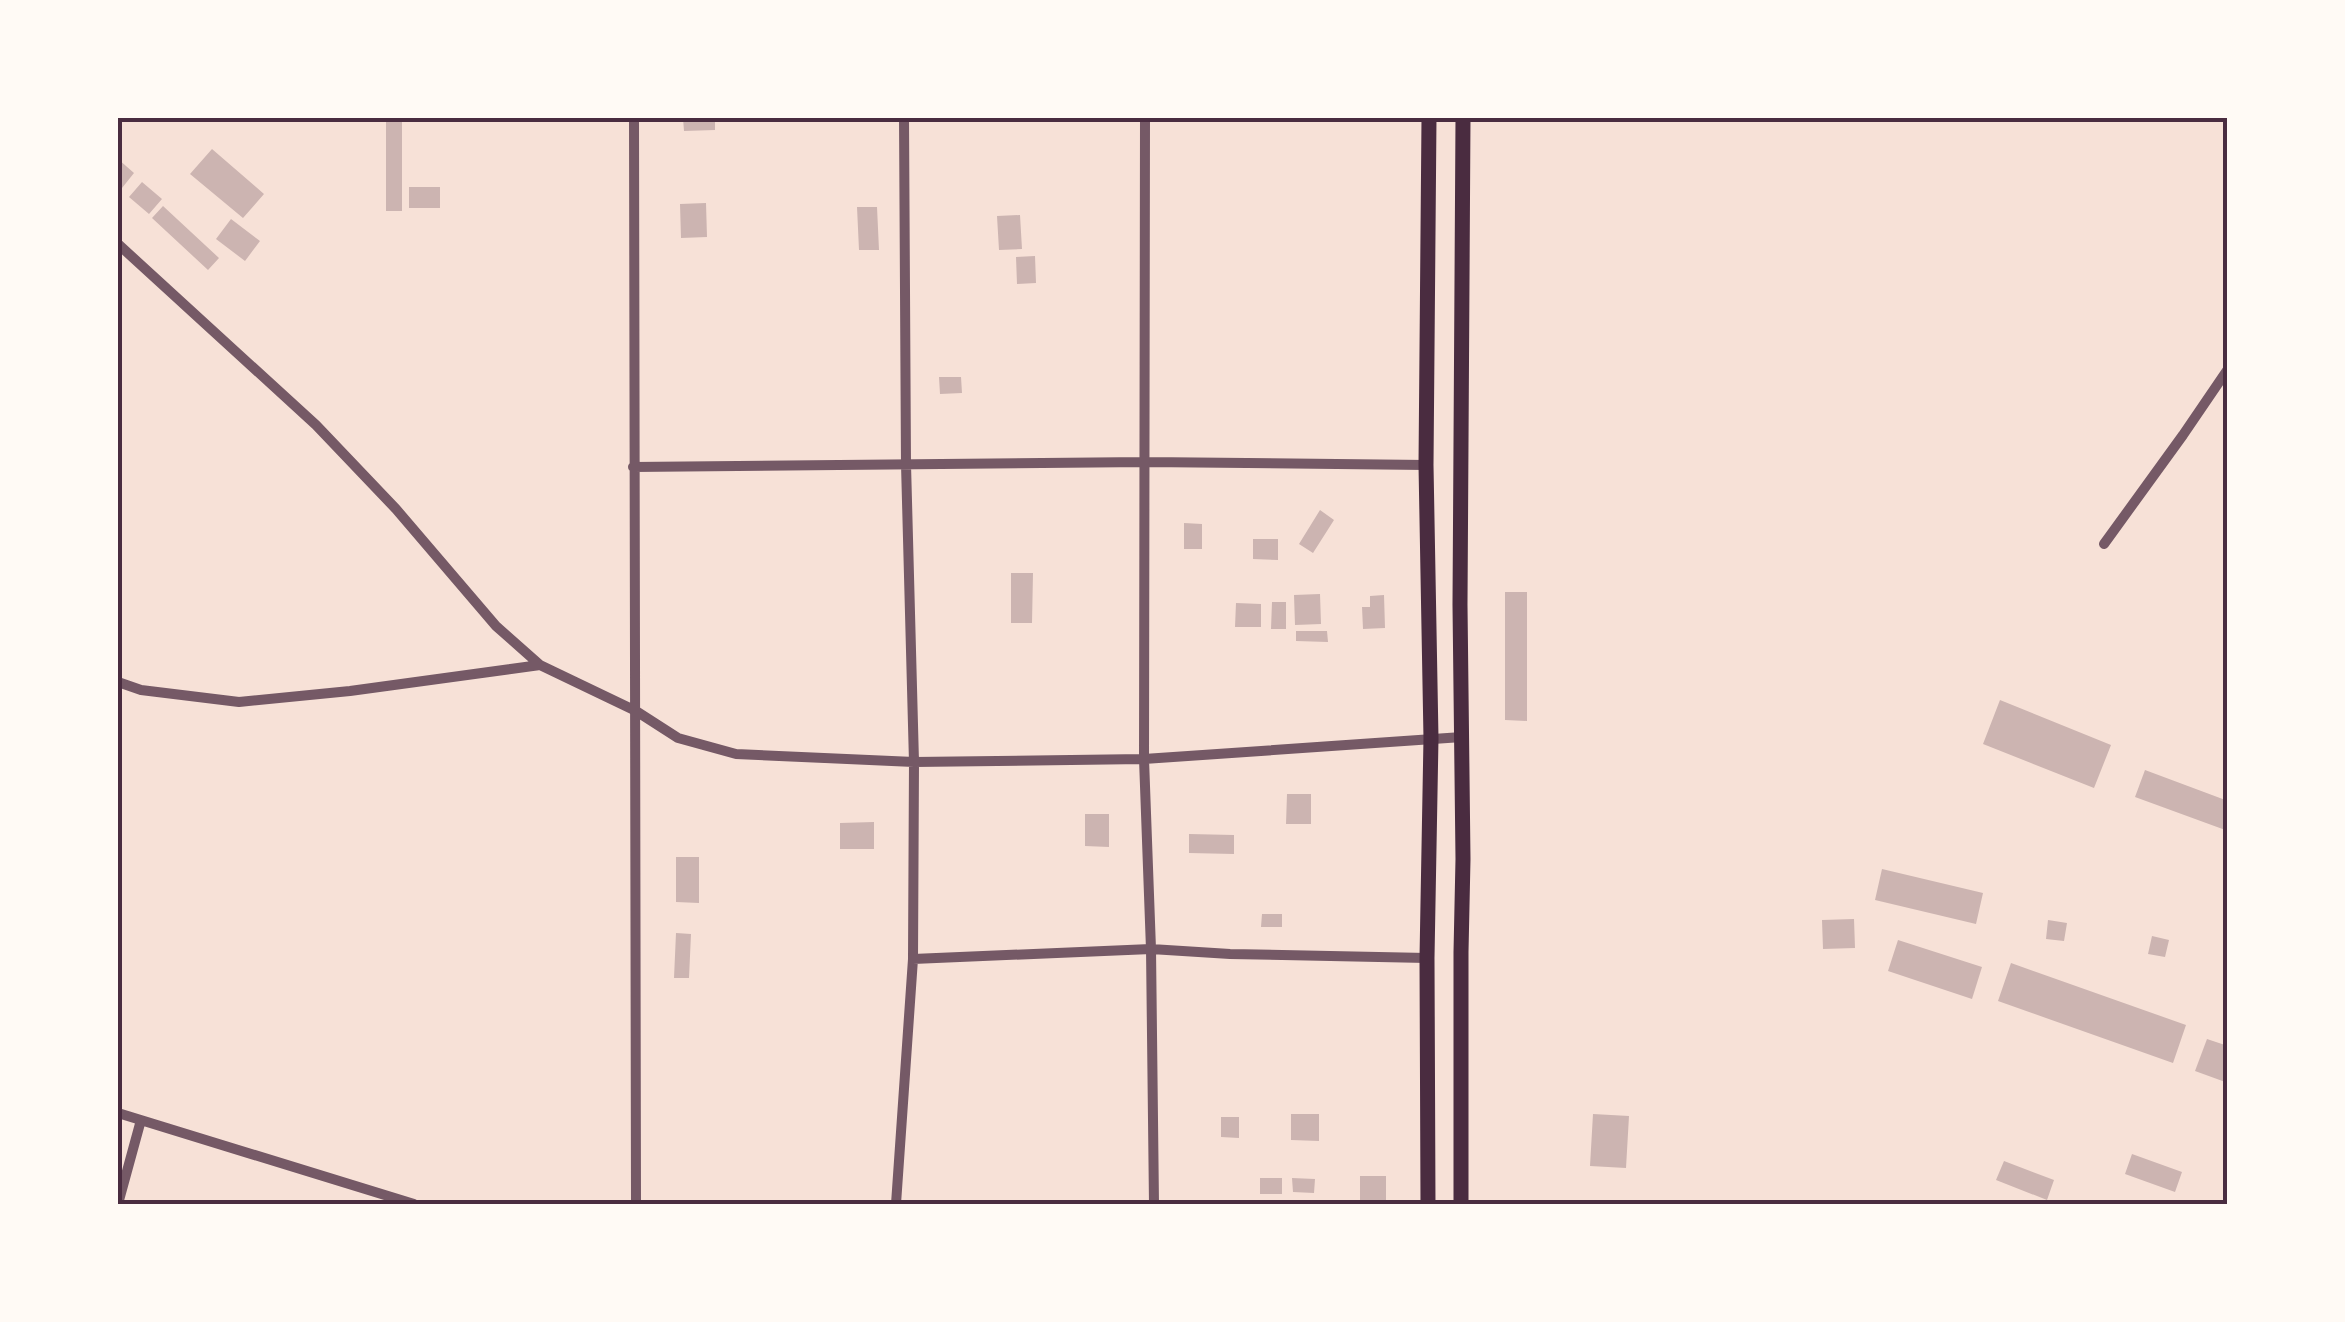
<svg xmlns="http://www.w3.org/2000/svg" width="2345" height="1322" viewBox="0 0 2345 1322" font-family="Literata,serif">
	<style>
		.building { fill: #ccb4b1 }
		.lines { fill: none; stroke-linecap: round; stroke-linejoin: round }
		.minor { stroke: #755966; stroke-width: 10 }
		.trunk { stroke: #4a2c40; stroke-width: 15 }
		.neatline { fill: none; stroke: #4a2c40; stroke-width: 4 }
	</style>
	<rect width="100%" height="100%" fill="#f7e1d7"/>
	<path class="building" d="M386,118H402V211H386Z
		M683,118H715V130L684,131Z
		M212,149L264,194L243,218L190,174Z
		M118,159L134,173L118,193Z
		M142,182L162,199L149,214L129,197Z
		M409,187H440V208H409Z
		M706,203L707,237L681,238L680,204Z
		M163,206L219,258L208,270L152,218Z
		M857,207H877L879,250H859Z
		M1020,215L1022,249L999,250L997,216Z
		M231,219L260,241L245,261L216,239Z
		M1035,256L1036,283L1017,284L1016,257Z
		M939,377H961L962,393L940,394Z
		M1320,510L1334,520L1313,553L1299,544Z
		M1184,523L1202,524V549H1184Z
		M1253,539H1278V560L1253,559Z
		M1011,573H1033L1032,623H1011Z
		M1505,592H1527V721L1505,720Z
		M1320,594L1321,624L1295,625L1294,595Z
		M1384,595L1385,628L1363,629L1362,607H1370V596Z
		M1272,602H1286V629H1271Z
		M1236,603L1261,604V627H1235Z
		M1296,631H1327L1328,642L1296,641Z
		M2000,700L2111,745L2094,788L1983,744Z
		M2145,770L2228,801V831L2135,797Z
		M1287,794H1311V824H1286Z
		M1085,814H1109V847L1085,846Z
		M874,822V849H840V823Z
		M1189,834L1234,835V854L1189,853Z
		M676,857H699V903L676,902Z
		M1882,869L1983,893L1976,924L1875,900Z
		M1262,914H1282V927H1261Z
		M1854,919L1855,948L1823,949L1822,920Z
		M2048,920L2067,923L2064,941L2046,939Z
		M676,933L691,934L689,978H674Z
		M2152,936L2169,940L2165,957L2148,954Z
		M1898,940L1982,967L1972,999L1888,971Z
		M2011,963L2186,1025L2173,1063L1998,1001Z
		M2207,1039L2228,1046V1083L2195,1071Z
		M1291,1114H1319V1141L1291,1140Z
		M1593,1114L1629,1116L1626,1168L1590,1166Z
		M1221,1117H1239V1138L1221,1137Z
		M2132,1154L2182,1172L2175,1192L2125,1174Z
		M2004,1161L2054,1180L2047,1200L1996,1180Z
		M1360,1176H1386V1201L1360,1200Z
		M1260,1178H1282V1194H1260Z
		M1292,1178L1315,1179L1314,1193L1293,1192Z"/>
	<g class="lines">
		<path class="minor" d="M634,118L636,1204
			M1145,118L1144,759L1151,949L1154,1204
			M118,244L316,425L396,509L496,626L540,665L636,711L678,738L736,754L914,762L1144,759L1462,737
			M633,467L1146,462L1426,465
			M2104,544L2183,435L2228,369
			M118,682L141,690L239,702L350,691L540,665
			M913,959L1151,949L1230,954L1427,958
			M118,1113L414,1204
			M118,1204L141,1120
			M896,1204L913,959L914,762L906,464L904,118"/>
		<path class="trunk" d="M1428,1204L1427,958L1431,738L1426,465L1429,118
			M1461,1204V952L1463,859L1460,605L1463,118"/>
	</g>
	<rect width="2345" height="1322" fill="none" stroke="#fffaf5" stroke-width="240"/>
	<rect x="120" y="120" width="2105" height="1082" class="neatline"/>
</svg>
